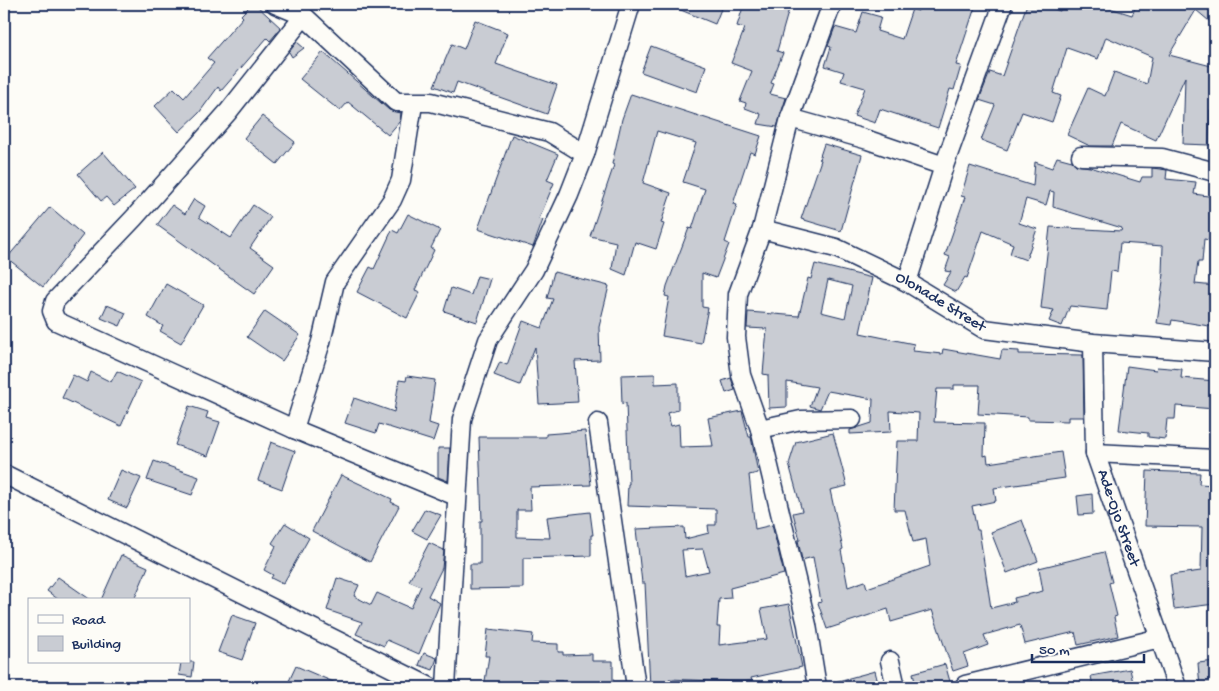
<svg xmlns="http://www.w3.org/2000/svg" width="1219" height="691" viewBox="0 0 1219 691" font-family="'Gochi Hand',sans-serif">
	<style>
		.building { fill: #c9ccd3; stroke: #1b2f5e; fill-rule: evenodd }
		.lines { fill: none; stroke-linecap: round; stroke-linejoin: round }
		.street-casing { stroke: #1b2f5e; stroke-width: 21 }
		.street { stroke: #fdfcf7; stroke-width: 18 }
		.labels { text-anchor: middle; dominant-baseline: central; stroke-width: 5; stroke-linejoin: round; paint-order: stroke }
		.street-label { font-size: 16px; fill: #1b2f5e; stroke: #fdfcf7 }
	</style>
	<rect width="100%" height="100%" fill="#fdfcf7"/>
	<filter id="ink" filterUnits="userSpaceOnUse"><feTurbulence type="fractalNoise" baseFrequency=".02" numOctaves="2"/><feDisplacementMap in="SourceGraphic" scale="10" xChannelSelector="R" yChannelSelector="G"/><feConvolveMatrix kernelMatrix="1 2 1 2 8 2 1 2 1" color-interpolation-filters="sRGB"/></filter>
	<g filter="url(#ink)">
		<path class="building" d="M252,4H255L281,28L270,41L267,38L221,91L218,87L199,113L179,132L155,106L174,88L184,98L214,63L207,58L243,17L241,15Z
			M666,4H723L715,24Z
			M744,4H773L789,9L777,51L783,53L771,83L774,84L770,94L786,98L777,127L758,124L761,114L745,108L746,103L740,101L752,71L731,63L745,28L737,26Z
			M919,4H976L956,65L961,66L954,90L950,89L938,128L880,109L875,123L854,116L865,88L841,81L844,72L825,66L831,47L828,46L835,27L856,33L863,12L881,17L877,31L902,39L912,9L918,11Z
			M1027,4H1039L1060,11L1062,4H1097L1132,15L1137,4H1215V26L1196,10L1169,55L1215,67V110H1210L1209,145L1183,144L1185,77L1156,140L1121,124L1112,146H1090L1067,135L1088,88L1105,96L1114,72L1147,84L1152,57L1106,37L1098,59L1067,48L1053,93L1061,96L1052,122L1022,112L1007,150L981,140L995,105L979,100L990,72L1002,76Z
			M475,20L508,33L496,64L557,85L547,114L457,82L453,93L434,86L452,44L464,49Z
			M297,42L304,48L292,57L289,52Z
			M651,46L706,66L697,92L641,72Z
			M323,52L389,110L401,113L400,121L388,135L348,102L340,111L300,79Z
			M631,94L761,136L755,154L750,152L733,204L737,205L725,242L729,244L716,278L702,273V307L708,308L701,343L662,336L669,297L665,296L667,286L689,228L692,229L705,189L683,182L696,143L657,131L643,183L671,193L661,223L664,224L656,249L635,242L626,275L612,269L616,242L590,236L614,165L612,164L622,119Z
			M262,116L295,142L277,164L244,138Z
			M512,135L558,154L547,180L554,183L539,219L543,220L533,247L478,229Z
			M824,144L862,155L841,231L801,219L821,160L819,159Z
			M103,152L135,189L114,206L106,197L101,201L78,174Z
			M1057,157L1072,161L1076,165L1090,167L1140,182L1142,177H1152V168L1160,169L1167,170L1166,179L1196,182L1194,194L1215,197V241L1204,239L1202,262H1198L1195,284L1215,286V327L1172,320L1171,325L1157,323L1164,274H1162L1163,246L1120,243L1117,272L1111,271L1107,310L1070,306L1062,326L1049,321L1054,310L1041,308L1050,227L1121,231L1122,228L1053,207L1054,192L1050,191L1046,205L1026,199L1019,223L1037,229L1026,260L1010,254L1013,244L983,231L967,278L965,277L956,292L943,285L951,272L945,271L950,257L945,255L965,197L961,196L970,166L1033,186L1035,162L1052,168Z
			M194,199L205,206L199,217L231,238L253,205L271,217L250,248L274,265L254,294L157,225L172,205L185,214Z
			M50,207L83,235L43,287L7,258Z
			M408,214L440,230L431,248L434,250L415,290L420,292L407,318L357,292L370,267L374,269L392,230L398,233Z
			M815,264L872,278L860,333L914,344L913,351L942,354L943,349L1000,359L1002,350L1019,351V354L1083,355L1084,417H1068V421L1028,420V417L978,414L980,385H954V389H937L934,422L985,423L984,456L987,455L988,463L1061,452L1065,478L994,488L996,501L972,506L977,530H979L991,608L1015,602L1014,598L1043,591L1039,568L1104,552L1112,582L1109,583L1117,616L1114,617L1118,636L1078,645L1075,632L1025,644L1020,625L984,635L988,645L964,654L968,666L953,671L932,610L891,622L888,609L827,629L818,603L821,602L813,557L802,560L798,540H800L793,513L802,511L789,464L796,442L833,433L847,486L830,490L843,549L841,550L848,587L865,581L867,588L930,566L926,539L913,542L905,510H894L897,441H918L919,413L890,411L891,432L850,434V430L872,423L873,399L828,391L820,409L810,406L817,387L787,382V407L769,408L768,375L763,374L767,329L747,328L748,312L799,316L808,278L811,279ZM828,280L852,286L845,318L821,312Z
			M554,272L609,286L599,327L600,360L575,361L578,402L539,404L535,347L520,385L494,375L500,362L507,365L523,321L542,328L553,299L547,298Z
			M477,276L490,279L477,322L444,311L451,288L471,295Z
			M166,284L203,305L181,343L160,331L163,326L148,317Z
			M107,305L126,313L120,326L101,318Z
			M265,311L300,335L282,361L247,337Z
			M1127,366L1156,370L1157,367L1182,369L1181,378L1215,381V409L1176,406L1175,419H1167L1165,439L1148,437V433L1119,430Z
			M117,371L141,382L121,426L62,398L73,375L87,382L91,372L111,382Z
			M655,374V384L678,383V410L667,413L671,426L679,424L680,447L713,446L708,418L742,411L749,437H751L758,473L749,475L755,529L772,525L784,574L730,588L731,598L719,599L717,627H720L719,645L767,639L761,609L789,604L802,667L751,678L752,681L739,682L669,679L670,687H650L645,583H642L636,529L684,527L685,539L709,533L708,525H716V509L627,506L628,484H629L626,403L622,404L621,375ZM703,549L709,571L685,576L682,550Z
			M407,376L435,380L429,423L438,426L433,441L379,424L376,433L345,423L354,398L394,412L399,380L406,381Z
			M731,378L735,390L726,393L722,381Z
			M189,406L208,412L206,418L220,422L208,456L175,445Z
			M585,431L591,485L530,487L531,510H517V537L550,538L547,517L590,512L593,535H591V556L523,558V588L470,589V564H480V521H482L479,437H546V434Z
			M271,442L295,451L282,489L258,480Z
			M438,448H450L448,481L438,477Z
			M154,461L199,477L192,495L147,480Z
			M121,470L141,478L127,508L108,500Z
			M1147,471L1200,473L1199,484L1215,485V604L1174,609L1170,575L1201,571L1202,527L1145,526Z
			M341,475L392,499L391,502L399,506L370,562L312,531Z
			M1092,494L1093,514L1079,515L1077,496Z
			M425,509L441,515L427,539L412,531Z
			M1022,520L1038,561L1007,573L991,532Z
			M285,523L309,538L283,584L271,578L273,575L264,570L276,546L272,543Z
			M429,543L444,550L442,568L428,596L440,603L419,654L387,640L384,646L356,634L362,622L327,610L337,578L359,585L354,596L371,605L377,593L411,608L421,586L409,581Z
			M121,555L148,567L134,600H101Z
			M58,577L91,600H59L47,591Z
			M232,615L255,623L242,660L218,652Z
			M488,629L533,634L532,643L558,644V652H563V655L592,654V661H613V687H561L562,681L533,680L532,687H484L489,656H485Z
			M424,653L437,658L433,670L419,665Z
			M1215,661V686L1200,687L1198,663Z
			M181,662H194L192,677L179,675Z
			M945,664L951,685L916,687L913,673Z
			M296,666L345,687H303L289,681Z
			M1130,669L1134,687H1093L1091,676Z
			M875,671L879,687H831V683Z"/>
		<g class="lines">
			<defs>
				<g id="street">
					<path d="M275,4L304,16L396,102H431L549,132L585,154"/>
					<path d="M304,16L228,112L134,218L55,301L52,311L56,321L294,429L456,496"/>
					<path d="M790,118L868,140L944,166"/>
					<path d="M1081,156L1162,158L1215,172"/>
					<path id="s1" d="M762,229L836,248L907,282L984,329L1093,343L1215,352"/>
					<path d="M907,282L944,166L1003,4"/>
					<path id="s2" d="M1093,343L1095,453L1177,687"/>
					<path d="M598,423L636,687"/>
					<path d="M294,429L321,342L335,282L392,200L401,180L413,104"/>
					<path d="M760,429L801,420L852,419"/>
					<path d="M1095,453L1215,459"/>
					<path d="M4,474L430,687"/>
					<path d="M890,661L896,687"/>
					<path d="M965,685L1160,638"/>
					<path d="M446,687L462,419L488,340L534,270L569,195L585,154L631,4"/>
					<path d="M817,687L807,625L760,429L741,375L736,337L738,294L762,229L790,118L832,4"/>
				</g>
			</defs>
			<use href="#street" class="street-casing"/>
			<use href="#street" class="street"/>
		</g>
	</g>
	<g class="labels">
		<g class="street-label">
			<text stroke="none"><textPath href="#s1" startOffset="194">Olonade Street</textPath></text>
			<text stroke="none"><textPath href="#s2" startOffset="179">Ade-Ojo Street</textPath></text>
		</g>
	</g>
	<rect width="1219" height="691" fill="none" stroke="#fdfcf7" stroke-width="20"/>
	<rect x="10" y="10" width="1199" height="671" fill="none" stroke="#1b2f5e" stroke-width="2" filter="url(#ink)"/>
	<rect x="28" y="598" width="162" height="65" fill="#fdfcf7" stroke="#a3aaba"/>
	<rect x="38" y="615" width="25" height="8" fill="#fdfcf7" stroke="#a3aaba"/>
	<text x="72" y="624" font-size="15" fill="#1b2f5e">Road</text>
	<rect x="38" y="636" width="25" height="15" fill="#c9ccd3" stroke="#a3aaba"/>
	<text x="72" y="648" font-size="15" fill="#1b2f5e">Building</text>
	<path d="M1032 654v8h112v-8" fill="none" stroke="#1b2f5e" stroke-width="2.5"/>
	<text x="1039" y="654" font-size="15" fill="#1b2f5e" stroke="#fdfcf7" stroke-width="4" paint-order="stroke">50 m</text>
</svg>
